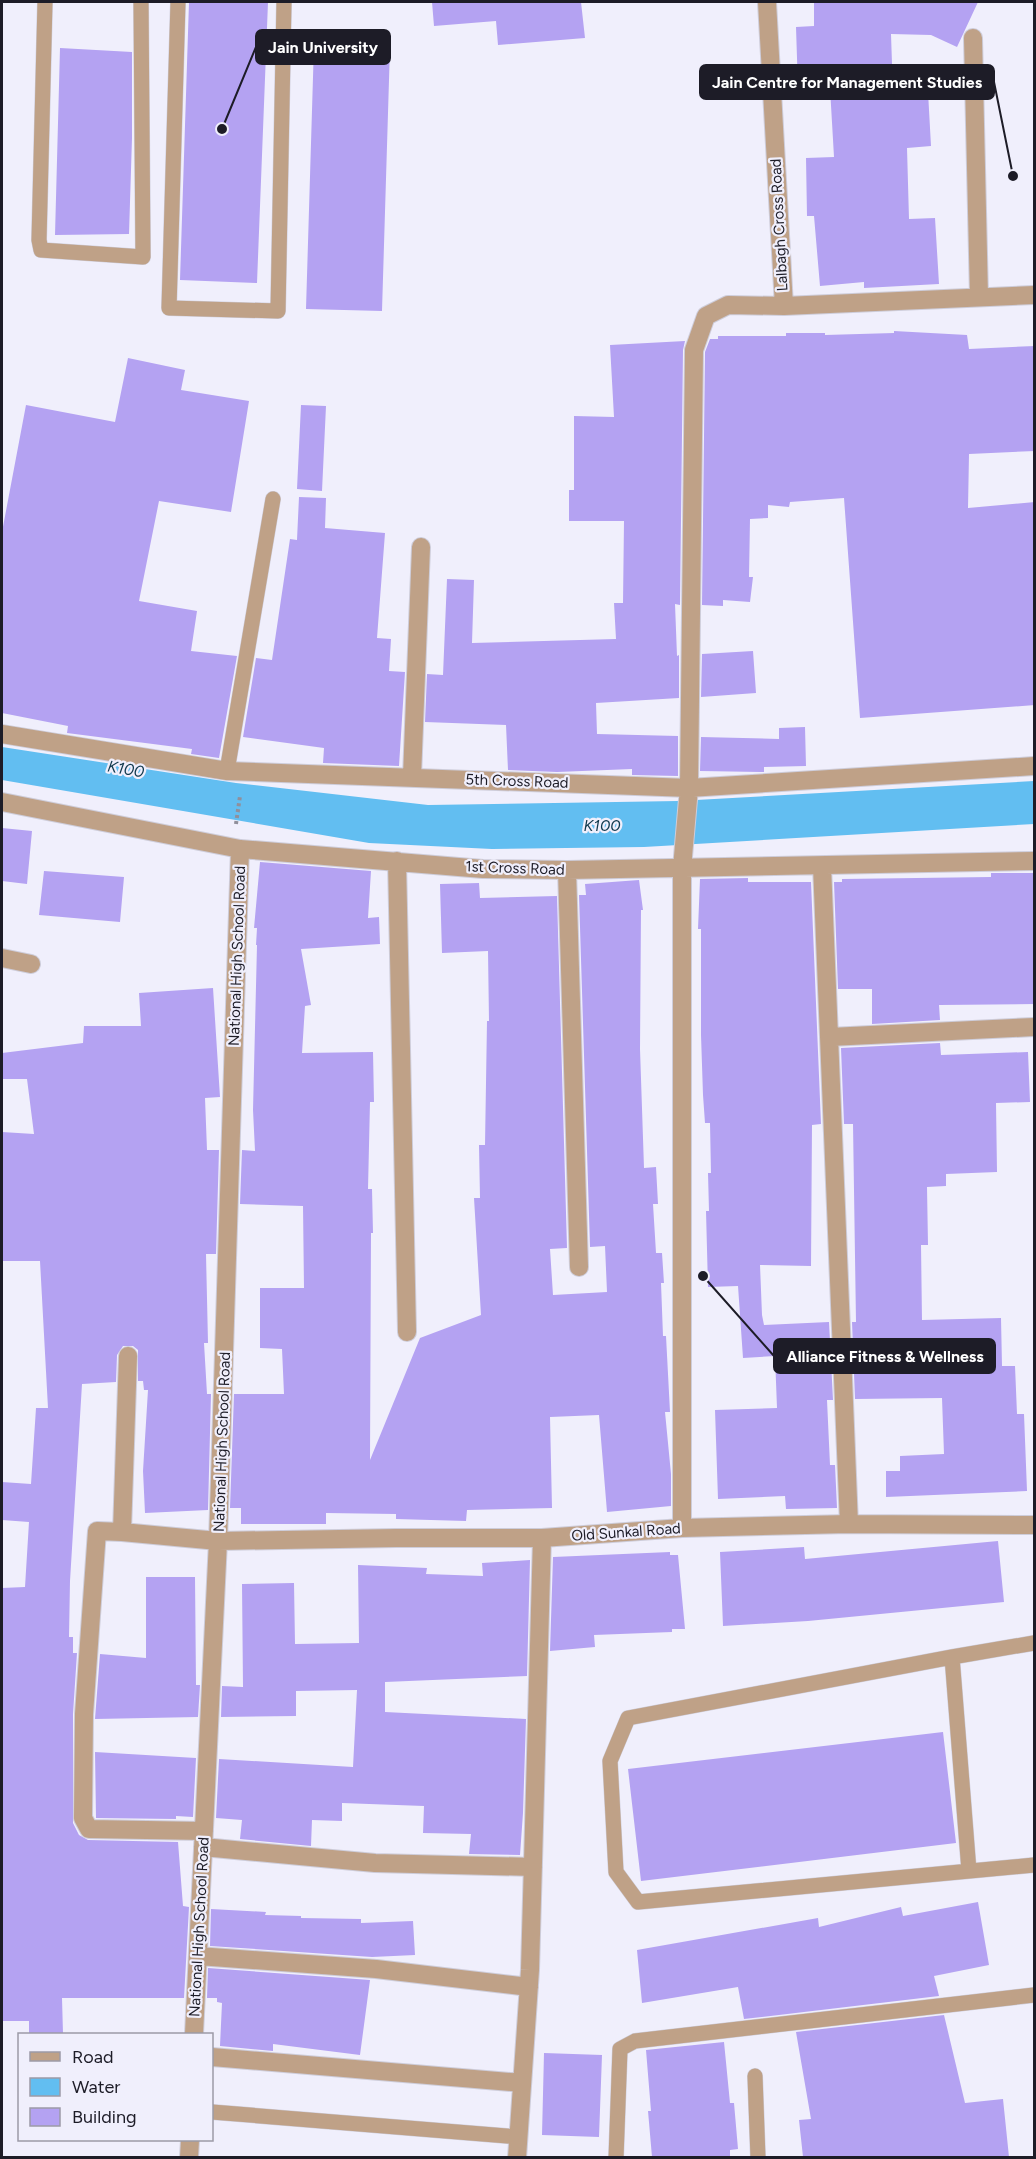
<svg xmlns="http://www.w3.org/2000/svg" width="1036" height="2159" viewBox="0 0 1036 2159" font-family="Figtree,sans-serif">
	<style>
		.water { fill: #62bef1 }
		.building { fill: #b4a2f2 }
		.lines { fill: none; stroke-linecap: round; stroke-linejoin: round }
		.lane-casing { stroke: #cecdda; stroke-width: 16 }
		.street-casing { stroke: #cecdda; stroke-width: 20 }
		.path { stroke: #908f9b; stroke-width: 4; stroke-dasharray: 3 3; stroke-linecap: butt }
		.lane { stroke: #bfa187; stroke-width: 15 }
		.street { stroke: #bfa187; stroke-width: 18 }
		.labels { text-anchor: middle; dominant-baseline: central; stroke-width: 4.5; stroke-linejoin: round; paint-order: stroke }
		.street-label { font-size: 15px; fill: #1d1c27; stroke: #f0effc }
		.water-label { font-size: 16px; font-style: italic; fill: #10394d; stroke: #f0effc }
		.leader { fill: none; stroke: #1d1c27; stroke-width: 2 }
		.callout-dot { fill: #1d1c27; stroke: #f0effc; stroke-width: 2 }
		.callout { fill: #1d1c27; stroke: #1d1c27; stroke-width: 2 }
		.callout-label { font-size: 16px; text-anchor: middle; font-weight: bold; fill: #fff }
	</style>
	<rect width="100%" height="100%" fill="#f0effc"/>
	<path class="water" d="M2,747L236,783L428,805L678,801L1034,781V824L644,847L492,849L369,843L2,780Z"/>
	<path class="building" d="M189,2H268L257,283L180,280Z
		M432,2H581L585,38L498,45L496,21L434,26Z
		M814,2H978L957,47L931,35L891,34L893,94L928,92L931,146L907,148L909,219L935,218L939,284L864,288V282L820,286L814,216H807L806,158L834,157L830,88L798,89L796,27L814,26Z
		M314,44L390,47L382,311L306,309Z
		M60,48L132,52V138L129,234L55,235Z
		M894,331L967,335L969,349L1035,346V451L969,454L968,508L1035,502V705L860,718L844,498L790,502L789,507L768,505V518L750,519L749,577H753L750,602L723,600V606L702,605L705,352L710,339H718V336H786V333H825V335L894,333Z
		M685,341L683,350L680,605L675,604L677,656L679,655V698L596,703L597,734L678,736V776L632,775V769L557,772L508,770L506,725L425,722L427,674L443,675L447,579L474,580L472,643L616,639L614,603H623L624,521H569V490H574V416L614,417L610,345Z
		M128,358L185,370L181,390L249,401L231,512L159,501L139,601L197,611L191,651L237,656L219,758L191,754L192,749L67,733L68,726L2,713V532L26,405L115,422Z
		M301,405L326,406L322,491L297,489Z
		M299,497L326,498L325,528L385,533L377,638L391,639L389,671L405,672L399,766L323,763L324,748L243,737L256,658L272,660L290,539L297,540Z
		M753,651L756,693L701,697L702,654Z
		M805,727L806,766L764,767V772H761L700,771L701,737L779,739V728Z
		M2,828L32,831L27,884L2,881Z
		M260,862L371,871L368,918L379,917L380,944L301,949L311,1005L305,1006L302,1053L373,1052L374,1102H370L368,1189H372L373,1233H371L370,1460L420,1338L481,1315L474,1198H480L479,1145H485L487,1021H489L488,951L442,953L440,884L479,883L480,898L557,896L567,1248L550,1249L553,1295L607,1292L605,1246L590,1247L579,895H586L585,884L639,880L643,910H641L640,1049L644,1168L656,1167L658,1204H653L656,1253H662L664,1283H661L663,1336H666L670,1412H665L671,1474V1506L607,1512L599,1415L550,1417L552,1508L467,1510L466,1521L396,1519V1514L326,1513V1524H241V1508H230L234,1394H284L282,1349L260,1348V1288H304L303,1206L240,1204L242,1150L255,1151L253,1110L257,945H256L257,928H254Z
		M44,871L124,877L120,922L39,915Z
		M991,873H1035V1004L939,1005L940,1020L872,1024V989H838L834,882H842V879L991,877Z
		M748,878V882H811L821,1124L812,1125L811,1266L760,1265L762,1315L764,1325L829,1322L833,1400H827L830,1465H835L837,1508L786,1509L785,1496L718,1499L715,1410L777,1408L775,1356L743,1358L738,1286L708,1287L706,1211H709L708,1173H711L710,1123H705L703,1095L701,1035V929H698L700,879Z
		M213,988L220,1097L205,1098L207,1150H219L216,1254H206L208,1343H204L207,1394H211L208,1510L145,1513L143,1471L148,1390H144L143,1381H138V1350L133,1346H123L117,1355L116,1382L82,1384L70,1581L69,1637H73V1653H77L73,1714V1823L79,1835L88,1840L178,1842L183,1906L189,1907L184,1998H62L63,2034H29V2021H2V1588L25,1587L29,1522L2,1520V1482L31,1484L36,1408H48L40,1261H2V1132L34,1134L27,1079H2V1053L83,1043L84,1026H141L139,993Z
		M940,1043L941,1055L1028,1052L1030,1102L996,1103L997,1172L946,1174V1186L927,1187L928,1245H921L922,1320L1001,1318L1002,1366H1015L1017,1414H1024L1027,1491L886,1497V1471H900V1456L944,1454L942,1398L855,1399L852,1322H856L853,1124H844L841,1048Z
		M998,1541L1004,1602L808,1621L723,1626L720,1552L804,1547L805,1559Z
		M670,1552V1555H678L685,1629H672V1632L594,1635L595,1647L550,1651L553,1557Z
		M530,1560L527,1676L385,1682V1712L526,1719L523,1813L520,1855L469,1854L471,1834L423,1833L424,1806L342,1803V1821L312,1820L311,1846L240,1839L242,1820L216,1818L219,1759L353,1767L357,1690L296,1691V1716L221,1717L222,1686L243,1687L242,1584L294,1583L295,1644L359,1643L358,1565L427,1568L426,1574L483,1576L482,1563Z
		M146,1577H195L196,1685H200L198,1717L95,1719L100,1654L146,1658Z
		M943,1732L956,1843L641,1881L628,1769Z
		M95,1752L196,1758L193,1817L176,1816V1819L96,1818Z
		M978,1902L989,1965L934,1976L939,1996L744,2019L738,1987L642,2003L637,1950L818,1918L819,1927L901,1907L903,1916Z
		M211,1909L266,1912L265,1915L301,1916V1918L361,1919V1923L413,1921L415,1955L372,1957L210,1946Z
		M208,1968L370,1980L360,2055L273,2044V2051L220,2046L222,2003L217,2002V1998H207Z
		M944,2015L965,2103L1003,2099L1009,2157H803L799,2120L811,2119L796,2032Z
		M724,2042L730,2103H734L738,2149L730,2150V2157H652L648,2111H651L646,2050Z
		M544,2053L602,2055L599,2137L542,2135Z"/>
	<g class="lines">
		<defs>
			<path id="lane" d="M45,2L39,240L41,250L143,257L141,2
				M178,2L169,308L278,311L284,2
				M227,771L273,499
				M1034,1643L952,1657L628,1718L610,1761L616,1872L638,1902L1034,1865
				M952,1657L969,1871
				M755,2076L758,2158
				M212,2112L518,2137
				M616,2158L620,2049L635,2041L1034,1995"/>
			<path id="street" d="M767,2L784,306L1034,295
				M973,38L979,297
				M2,734L227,771L689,788L1034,766
				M412,777L421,547
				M2,802L240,849L483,869L567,870L1034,861
				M397,861L407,1332
				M822,866L849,1524
				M567,870L579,1267
				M2,958L31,964
				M830,1037L1034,1027
				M128,1356L122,1532L218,1541L396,1538H542L682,1528L849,1524L1034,1525
				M682,1528V868L689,788L694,350L706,316L728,305L784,306
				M122,1532L97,1531L84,1714L83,1818L89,1829L204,1831
				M203,1847L375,1863L533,1867
				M198,1956L376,1969L529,1987
				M194,2034L218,1541L240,849
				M212,2057L522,2083
				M189,2158L190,2140
				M517,2158L530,1970L542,1538"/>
		</defs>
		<use href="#lane" class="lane-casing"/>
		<use href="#street" class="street-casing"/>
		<path class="path" d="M236,824L240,796"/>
		<use href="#lane" class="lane"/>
		<use href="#street" class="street"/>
	</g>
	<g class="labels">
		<g class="street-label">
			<text transform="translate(779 225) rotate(-93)">Lalbagh Cross Road</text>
			<text transform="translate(517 781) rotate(2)">5th Cross Road</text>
			<text transform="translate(515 868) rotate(2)">1st Cross Road</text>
			<text transform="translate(237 956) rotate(-88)">National High School Road</text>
			<text transform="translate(222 1442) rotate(-88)">National High School Road</text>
			<text transform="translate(626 1532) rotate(-4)">Old Sunkal Road</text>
			<text transform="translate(199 1927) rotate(-87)">National High School Road</text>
		</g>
		<g class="water-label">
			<text transform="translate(126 769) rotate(10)">K100</text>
			<text x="602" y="825">K100</text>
		</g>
	</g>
	<path class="leader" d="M222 129L256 47M1013 176L994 82M703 1276L774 1356"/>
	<g class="callout-dot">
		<circle cx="222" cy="129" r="6"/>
		<circle cx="1013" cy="176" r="6"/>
		<circle cx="703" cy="1276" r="6"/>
	</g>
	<g class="callout">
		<rect x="256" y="30" width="134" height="34" rx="6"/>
		<rect x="700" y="65" width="294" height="34" rx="6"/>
		<rect x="774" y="1339" width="221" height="34" rx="6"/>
	</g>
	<g class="callout-label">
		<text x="323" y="53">Jain University</text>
		<text x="847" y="88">Jain Centre for Management Studies</text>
		<text x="885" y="1362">Alliance Fitness &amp; Wellness</text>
	</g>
	<rect width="1036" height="2159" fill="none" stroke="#1d1c27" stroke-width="6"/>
	<rect x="18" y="2033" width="195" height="108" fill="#f0effc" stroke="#9c9ba7" stroke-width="1.5"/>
	<rect x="30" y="2052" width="30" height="9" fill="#bfa187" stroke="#9c9ba7" stroke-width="1.5"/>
	<text x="72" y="2063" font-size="18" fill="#1d1c27">Road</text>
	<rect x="30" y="2078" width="30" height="18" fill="#62bef1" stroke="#9c9ba7" stroke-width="1.5"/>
	<text x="72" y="2093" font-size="18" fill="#1d1c27">Water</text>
	<rect x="30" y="2108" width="30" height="18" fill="#b4a2f2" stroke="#9c9ba7" stroke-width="1.5"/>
	<text x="72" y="2123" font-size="18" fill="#1d1c27">Building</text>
</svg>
